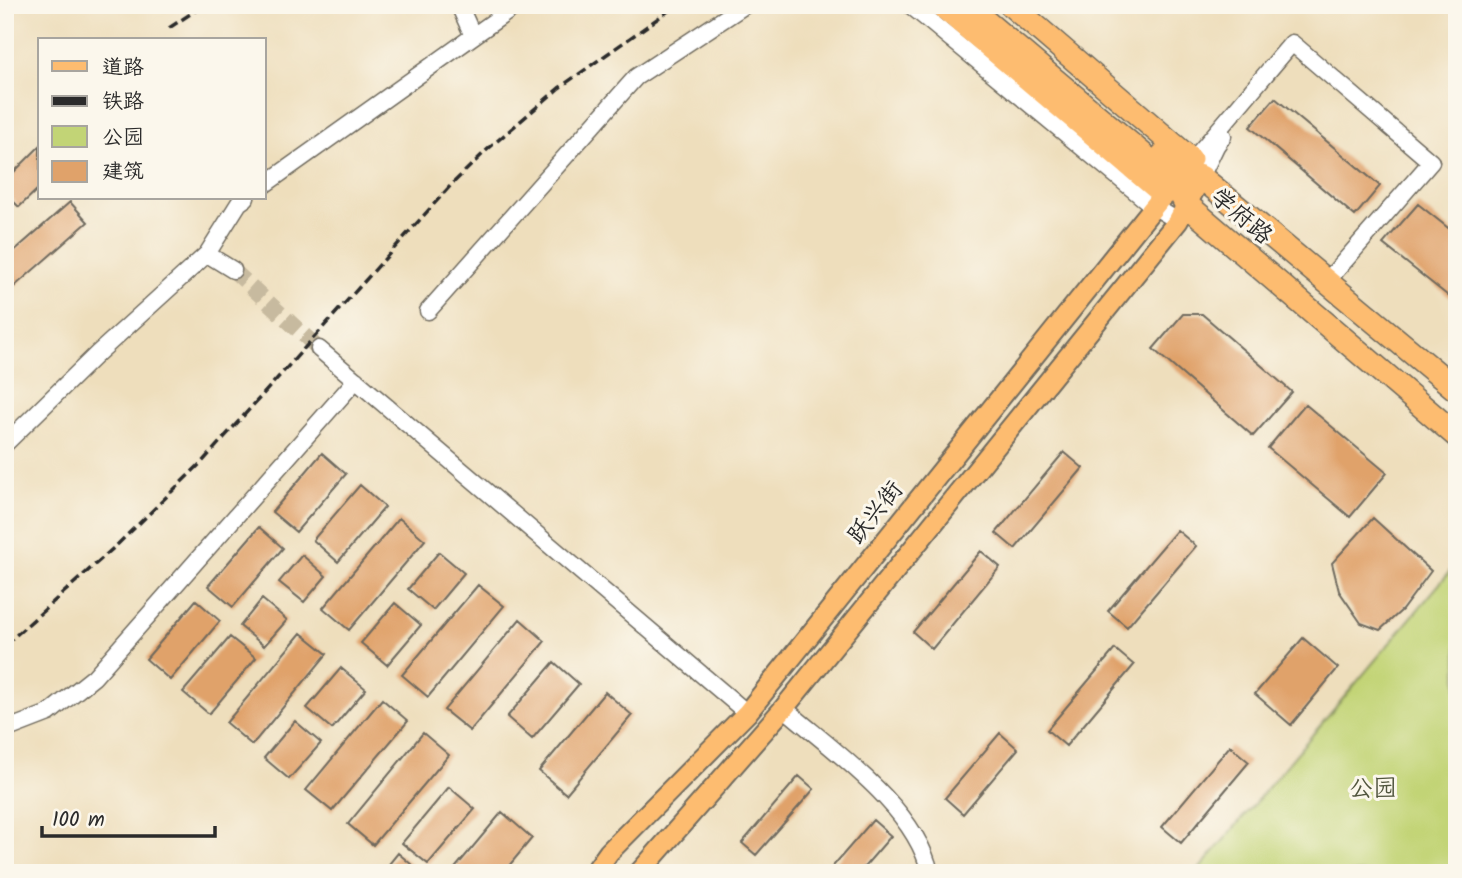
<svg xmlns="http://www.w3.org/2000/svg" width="1462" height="878" viewBox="0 0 1462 878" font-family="Kalam,'LXGW WenKai TC',sans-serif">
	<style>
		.green { fill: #c2d476; stroke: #768050; stroke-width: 2 }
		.building { fill: #e0a26a }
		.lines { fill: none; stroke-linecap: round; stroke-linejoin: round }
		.minor-tunnel { stroke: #c7ba9f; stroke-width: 16; stroke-dasharray: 16 8; stroke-linecap: butt }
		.minor-casing { stroke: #6f6a5e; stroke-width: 19 }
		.major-casing { stroke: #6f6a5e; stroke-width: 23 }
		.highway-casing { stroke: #6f6a5e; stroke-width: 26 }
		.minor { stroke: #fff; stroke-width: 16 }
		.major { stroke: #fdbc70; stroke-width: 19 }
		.highway { stroke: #fdbc70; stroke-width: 23 }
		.rail { stroke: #2b2b2b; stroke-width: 3.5; stroke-dasharray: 10 5; stroke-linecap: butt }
		.labels { text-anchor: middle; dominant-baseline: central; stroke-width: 6; stroke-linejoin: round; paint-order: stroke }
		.street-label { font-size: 24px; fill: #2b2b2b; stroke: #fbf7ec }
		.park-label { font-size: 24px; fill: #51553e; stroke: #fbf7ec }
	</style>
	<rect width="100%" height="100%" fill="#fbf7ec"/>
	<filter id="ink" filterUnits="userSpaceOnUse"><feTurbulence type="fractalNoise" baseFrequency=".0143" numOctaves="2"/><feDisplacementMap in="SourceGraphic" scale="14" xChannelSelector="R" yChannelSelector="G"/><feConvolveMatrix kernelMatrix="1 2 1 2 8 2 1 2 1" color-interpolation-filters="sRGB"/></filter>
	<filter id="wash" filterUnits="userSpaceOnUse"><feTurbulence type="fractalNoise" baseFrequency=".00686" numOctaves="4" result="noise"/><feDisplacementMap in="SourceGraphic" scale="28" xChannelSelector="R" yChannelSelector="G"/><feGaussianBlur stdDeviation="1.57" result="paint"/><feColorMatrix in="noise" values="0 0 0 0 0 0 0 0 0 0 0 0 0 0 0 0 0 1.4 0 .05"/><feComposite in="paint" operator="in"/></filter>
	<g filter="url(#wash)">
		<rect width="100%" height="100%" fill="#eedebc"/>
		<path class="green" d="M1457,563V873H1196Z"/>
		<g id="blocks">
			<path class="building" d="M1275,98L1380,186L1355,216L1250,127Z
				M40,146V187L19,207L5,193V181Z
				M70,202L88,222L7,293L5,291V259Z
				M1418,204L1457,235V303L1383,244Z
				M1183,314H1202L1292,392L1253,436L1153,349Z
				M1305,404L1387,473L1350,517L1268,448Z
				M1064,452L1083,468L1015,549L996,533Z
				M322,453L346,474L296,532L272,512Z
				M360,485L385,507L338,562L313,540Z
				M399,518L425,540L349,630L323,608Z
				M1373,518L1431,571L1402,610L1380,630L1361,623L1339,591L1332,563Z
				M259,527L283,548L233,607L208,586Z
				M1177,530L1196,546L1127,627L1108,611Z
				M981,551L1000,567L932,649L913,632Z
				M439,552L464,573L433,610L408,589Z
				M302,555L326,576L304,602L279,582Z
				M478,585L504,606L428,697L402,675Z
				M262,599L287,620L264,646L240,626Z
				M196,600L220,621L170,680L146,659Z
				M395,603L421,625L387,665L361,643Z
				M520,619L545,641L470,731L444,710Z
				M301,633L327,654L252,745L226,723Z
				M230,637L256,658L209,714L183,692Z
				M1303,638L1338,668L1291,725L1255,694Z
				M1115,649L1134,665L1066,746L1047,730Z
				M554,662L579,684L532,739L507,717Z
				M341,668L366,689L332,729L307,708Z
				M605,692L632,715L566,794L539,771Z
				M382,699L408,721L332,811L306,790Z
				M295,721L321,743L289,779L264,758Z
				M423,733L449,755L373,845L348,824Z
				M1000,733L1018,749L963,814L945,798Z
				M1230,746L1249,762L1181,843L1162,827Z
				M799,776L814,789L756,855L742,843Z
				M449,787L475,809L428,864L402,843Z
				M502,812L532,838L503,873H451Z
				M873,820L891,836L859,873H827Z
				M398,853L419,871L418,873H400L389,864Z"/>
		</g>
	</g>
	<g filter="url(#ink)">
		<use href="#blocks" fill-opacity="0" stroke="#6f6a5e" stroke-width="2"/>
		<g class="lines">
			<path class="minor-tunnel" d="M233,270L319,349"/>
			<defs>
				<path id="minor" d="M459,5L473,36
					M910,5L1153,206L1178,221
					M1187,167L1292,43L1298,48L1431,162L1327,281
					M1201,177L1216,146L1223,136
					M264,185L517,5
					M207,254L233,270
					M428,311L636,77L745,5
					M319,349L747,713
					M5,444L97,354L207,254L239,203L246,198
					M784,708C832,750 916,807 930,873
					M5,730L49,713L94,677L356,380"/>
				<path id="major" d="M594,873L609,852L747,713L1173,183
					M639,873L784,708L1178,221L1201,177"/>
				<path id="highway" d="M941,5L1164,194
					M966,5L1174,181L1186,204L1457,436
					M1011,5L1190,159
					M1163,155L1183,172L1201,177L1457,390"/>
			</defs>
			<use href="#minor" class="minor-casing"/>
			<use href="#major" class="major-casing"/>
			<use href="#highway" class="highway-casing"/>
			<use href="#minor" class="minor"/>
			<use href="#major" class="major"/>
			<use href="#highway" class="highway"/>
			<path class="rail" d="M169,28L204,5
				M5,645L118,544L202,462L452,184L488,149L559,88L677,5"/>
		</g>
	</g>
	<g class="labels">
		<g class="street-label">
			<text transform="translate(1241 217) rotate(40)">学府路</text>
			<text transform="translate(876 513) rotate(-51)">跃兴街</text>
		</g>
		<g class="park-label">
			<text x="1373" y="789">公园</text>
		</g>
	</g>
	<rect width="1462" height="878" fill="none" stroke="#fbf7ec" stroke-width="28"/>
	<rect x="38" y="38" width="228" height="161" fill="#fbf7ec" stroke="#a8a59f" stroke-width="2"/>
	<rect x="52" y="61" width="35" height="10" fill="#fdbc70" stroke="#a8a59f" stroke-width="2"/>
	<text x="102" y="74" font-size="21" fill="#2b2b2b">道路</text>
	<rect x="52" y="96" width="35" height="10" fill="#2b2b2b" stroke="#a8a59f" stroke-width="2"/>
	<text x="102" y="108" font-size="21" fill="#2b2b2b">铁路</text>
	<rect x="52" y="126" width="35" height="21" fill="#c2d476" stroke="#a8a59f" stroke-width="2"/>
	<text x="102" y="144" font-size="21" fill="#2b2b2b">公园</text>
	<rect x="52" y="161" width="35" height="21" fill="#e0a26a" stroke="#a8a59f" stroke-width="2"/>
	<text x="102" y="178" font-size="21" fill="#2b2b2b">建筑</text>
	<path d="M42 826v10h173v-10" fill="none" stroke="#2b2b2b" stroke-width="3.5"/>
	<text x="52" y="826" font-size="21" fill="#2b2b2b" stroke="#fbf7ec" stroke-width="5" paint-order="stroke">100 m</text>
</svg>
